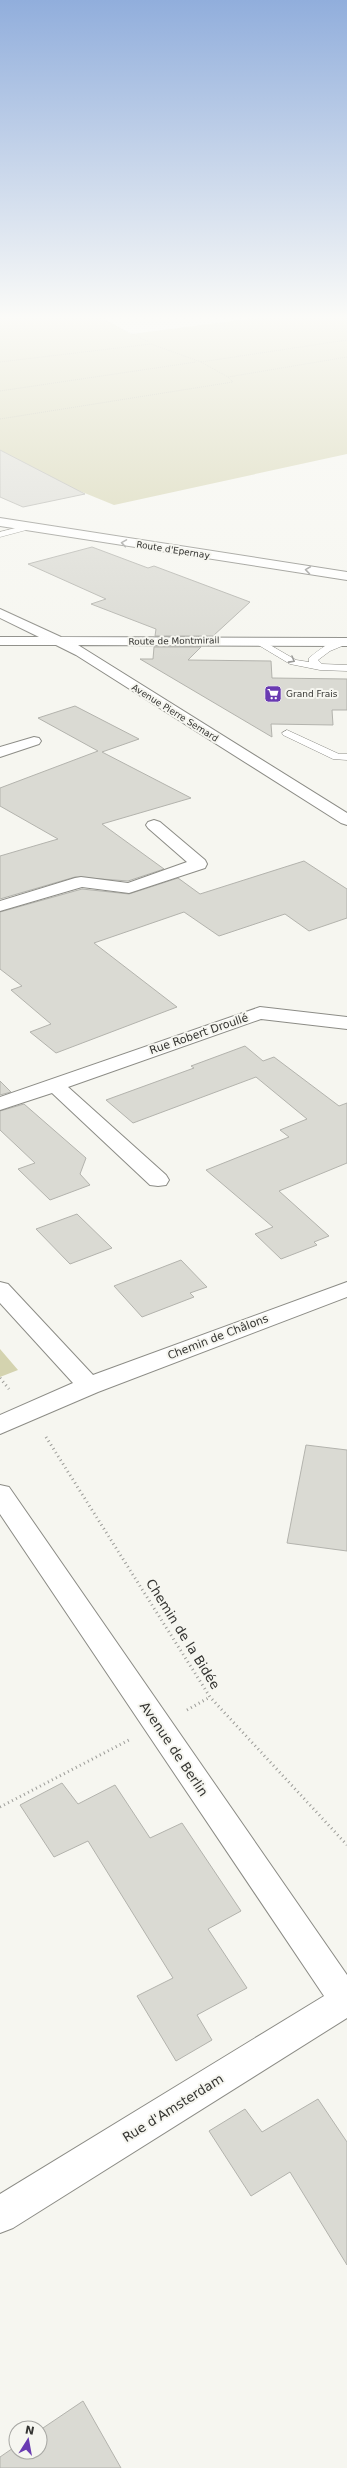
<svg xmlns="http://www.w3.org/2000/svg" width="347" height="2468" viewBox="0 0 347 2468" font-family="'DejaVu Sans',sans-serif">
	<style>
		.green { fill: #d4d3af }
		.building { fill: #dadad3; stroke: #b3b3ad }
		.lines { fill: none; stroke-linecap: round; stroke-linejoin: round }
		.lane-casing { stroke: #8c8c86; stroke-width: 1 }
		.street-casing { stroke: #8c8c86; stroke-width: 2 }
		.secondary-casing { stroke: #8c8c86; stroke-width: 2 }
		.path-far1 { stroke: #9b9b97; stroke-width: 1; stroke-dasharray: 0.5 1.5; stroke-linecap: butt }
		.path { stroke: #9b9b97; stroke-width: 3; stroke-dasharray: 1 3.5; stroke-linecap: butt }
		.lane { fill: #fff; fill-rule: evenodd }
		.street { fill: #fff; fill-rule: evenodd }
		.secondary { fill: #fff; fill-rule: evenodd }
		.oneway { stroke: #9a9a98 }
		.labels { text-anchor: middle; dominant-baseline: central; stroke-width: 4; stroke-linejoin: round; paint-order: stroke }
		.far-street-label { font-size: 9px; fill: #343431; stroke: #f6f6f0 }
		.far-poi-label { font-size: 9px; fill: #343431; stroke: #f6f6f0; text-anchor: start }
		.street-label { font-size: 11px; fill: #343431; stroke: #f6f6f0 }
		.near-street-label { font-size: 13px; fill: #343431; stroke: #f6f6f0 }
	</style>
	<rect width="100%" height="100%" fill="#f6f6f0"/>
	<path class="green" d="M0,316H99L131,334L271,316H347V454L114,505L4,460H0Z
		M0,1349L18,1370L0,1377Z"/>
	<path class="building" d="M0,450L85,494L23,507L0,497Z
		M92,547L148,568L154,566L250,602L213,636H155L156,629L91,604L106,599L28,564Z
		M154,647H201L188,660L271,661L272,678L347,679V710H332L333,725L271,724L272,737L140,659H153Z
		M75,706L139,739L102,752L191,798L102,824L164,869L128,881L75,877L0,899V856L58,839L0,806V788L98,751L38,718Z
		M304,861L347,889V918L309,931L285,914L219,936L184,912L94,943L177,1007L56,1053L30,1032L51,1024L11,990L22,986L0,969V912L82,889L129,894L178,878L200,894Z
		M245,1046L263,1061L274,1057L339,1106L347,1103V1163L279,1191L329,1236L314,1242L317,1245L281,1259L255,1234L273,1227L206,1170L289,1137L280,1130L307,1119L256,1077L133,1123L106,1100L194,1068L191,1066Z
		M0,1081L11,1092L0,1095Z
		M24,1104L86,1158L80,1174L90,1185L50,1200L18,1169L35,1163L0,1130V1111Z
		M77,1214L112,1248L70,1264L36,1229Z
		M181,1260L207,1287L190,1293L194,1297L142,1317L114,1286Z
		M306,1445L347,1450V1551L287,1543Z
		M62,1783L78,1804L115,1785L150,1838L182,1823L241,1911L208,1929L247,1988L197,2015L212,2040L176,2061L137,1996L173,1978L88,1841L54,1857L20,1805Z
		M318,2099L347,2142V2265L290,2172L251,2196L209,2131L245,2109L262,2132Z
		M83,2401L121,2468H0V2457L16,2446V2452H40V2430Z"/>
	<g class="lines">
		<defs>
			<path id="lane" d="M27,525H30V529L0,537V532Z
				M258,638L296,660L309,662V658C318,651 334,637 347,640V644L330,651L318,660L322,664L347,665V671L320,670L290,664L255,643L253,641Z
				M287,730L339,754H347V760L333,759L283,735L282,733Z"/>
			<path id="street" d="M34,737L39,738L41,741L39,744L0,757V747Z
				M154,820L160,822L205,860L207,864L205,868L129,893L82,887L0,911V901L75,878L81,877L128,883L187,862L148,828L146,825L148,822Z
				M260,1007L347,1017V1029L261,1019L68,1087L166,1175L169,1180L166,1185L158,1186L150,1185L52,1093L0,1110V1097Z
				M0,1282L8,1284L93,1375L347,1282V1297L98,1392L0,1434V1415L73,1383L0,1303Z
				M0,1485L9,1487L347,1975V2018L13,2228L0,2233V2194L324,1996L0,1514Z"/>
			<path id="secondary" d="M0,518L347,572V580L0,526Z
				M0,609L61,637L347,638V646L78,645L347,813V825L341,823L76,655L56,645H0V637H39L0,618Z"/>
		</defs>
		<use href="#lane" class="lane-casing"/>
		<use href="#street" class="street-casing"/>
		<use href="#secondary" class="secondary-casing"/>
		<path class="path-far1" d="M95,316L149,342
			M0,317L6,316
			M0,362L151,344L201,362L228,377L347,357
			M201,362L347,340
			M0,391L196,362
			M0,419L233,382L228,377"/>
		<path class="path" d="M0,1378L9,1389
			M46,1437L210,1697L347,1845
			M187,1710L210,1697
			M0,1807L129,1740"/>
		<use href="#lane" class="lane"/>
		<use href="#street" class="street"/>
		<use href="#secondary" class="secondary"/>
	</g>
	<defs><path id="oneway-chevron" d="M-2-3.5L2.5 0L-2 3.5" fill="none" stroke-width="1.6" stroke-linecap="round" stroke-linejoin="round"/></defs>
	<g class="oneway">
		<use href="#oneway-chevron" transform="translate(124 543) rotate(-171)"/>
		<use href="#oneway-chevron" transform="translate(308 570) rotate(-172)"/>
		<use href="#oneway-chevron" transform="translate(292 660) rotate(29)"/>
	</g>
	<linearGradient id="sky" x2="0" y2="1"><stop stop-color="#91aedc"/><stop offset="0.48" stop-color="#fbfbf8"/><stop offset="1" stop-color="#fbfbf8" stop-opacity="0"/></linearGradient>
	<rect width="347" height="661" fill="url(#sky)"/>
	<defs>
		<symbol id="supermarket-square" viewBox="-11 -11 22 22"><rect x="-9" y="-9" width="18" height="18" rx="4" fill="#693ab2" stroke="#f6f6f0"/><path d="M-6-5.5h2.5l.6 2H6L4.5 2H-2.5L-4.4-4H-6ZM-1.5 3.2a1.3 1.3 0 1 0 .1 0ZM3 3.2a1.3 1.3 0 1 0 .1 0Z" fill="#fff"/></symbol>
	</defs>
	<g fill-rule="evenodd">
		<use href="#supermarket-square" x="263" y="684" width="20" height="20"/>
	</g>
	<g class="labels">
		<g class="far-street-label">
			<text transform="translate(173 550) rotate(9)">Route d'Epernay</text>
			<text transform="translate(174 641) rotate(-1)">Route de Montmirail</text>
			<text transform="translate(175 713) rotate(32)">Avenue Pierre Semard</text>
		</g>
		<g class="far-poi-label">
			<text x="286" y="694">Grand Frais</text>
		</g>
		<g class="street-label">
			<text transform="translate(199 1034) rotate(-19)">Rue Robert Droullé</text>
			<text transform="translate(218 1337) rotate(-21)">Chemin de Châlons</text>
		</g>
		<g class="near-street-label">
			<text transform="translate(183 1634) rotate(58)">Chemin de la Bidée</text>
			<text transform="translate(174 1749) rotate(56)">Avenue de Berlin</text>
			<text transform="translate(173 2108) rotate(-32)">Rue d'Amsterdam</text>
		</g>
	</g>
	<g transform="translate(28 2440) rotate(11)"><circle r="19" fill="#f6f6f0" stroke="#a8a8a4"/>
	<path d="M0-3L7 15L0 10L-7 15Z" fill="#693ab2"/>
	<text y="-6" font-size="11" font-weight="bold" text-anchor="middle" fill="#343431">N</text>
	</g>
</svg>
